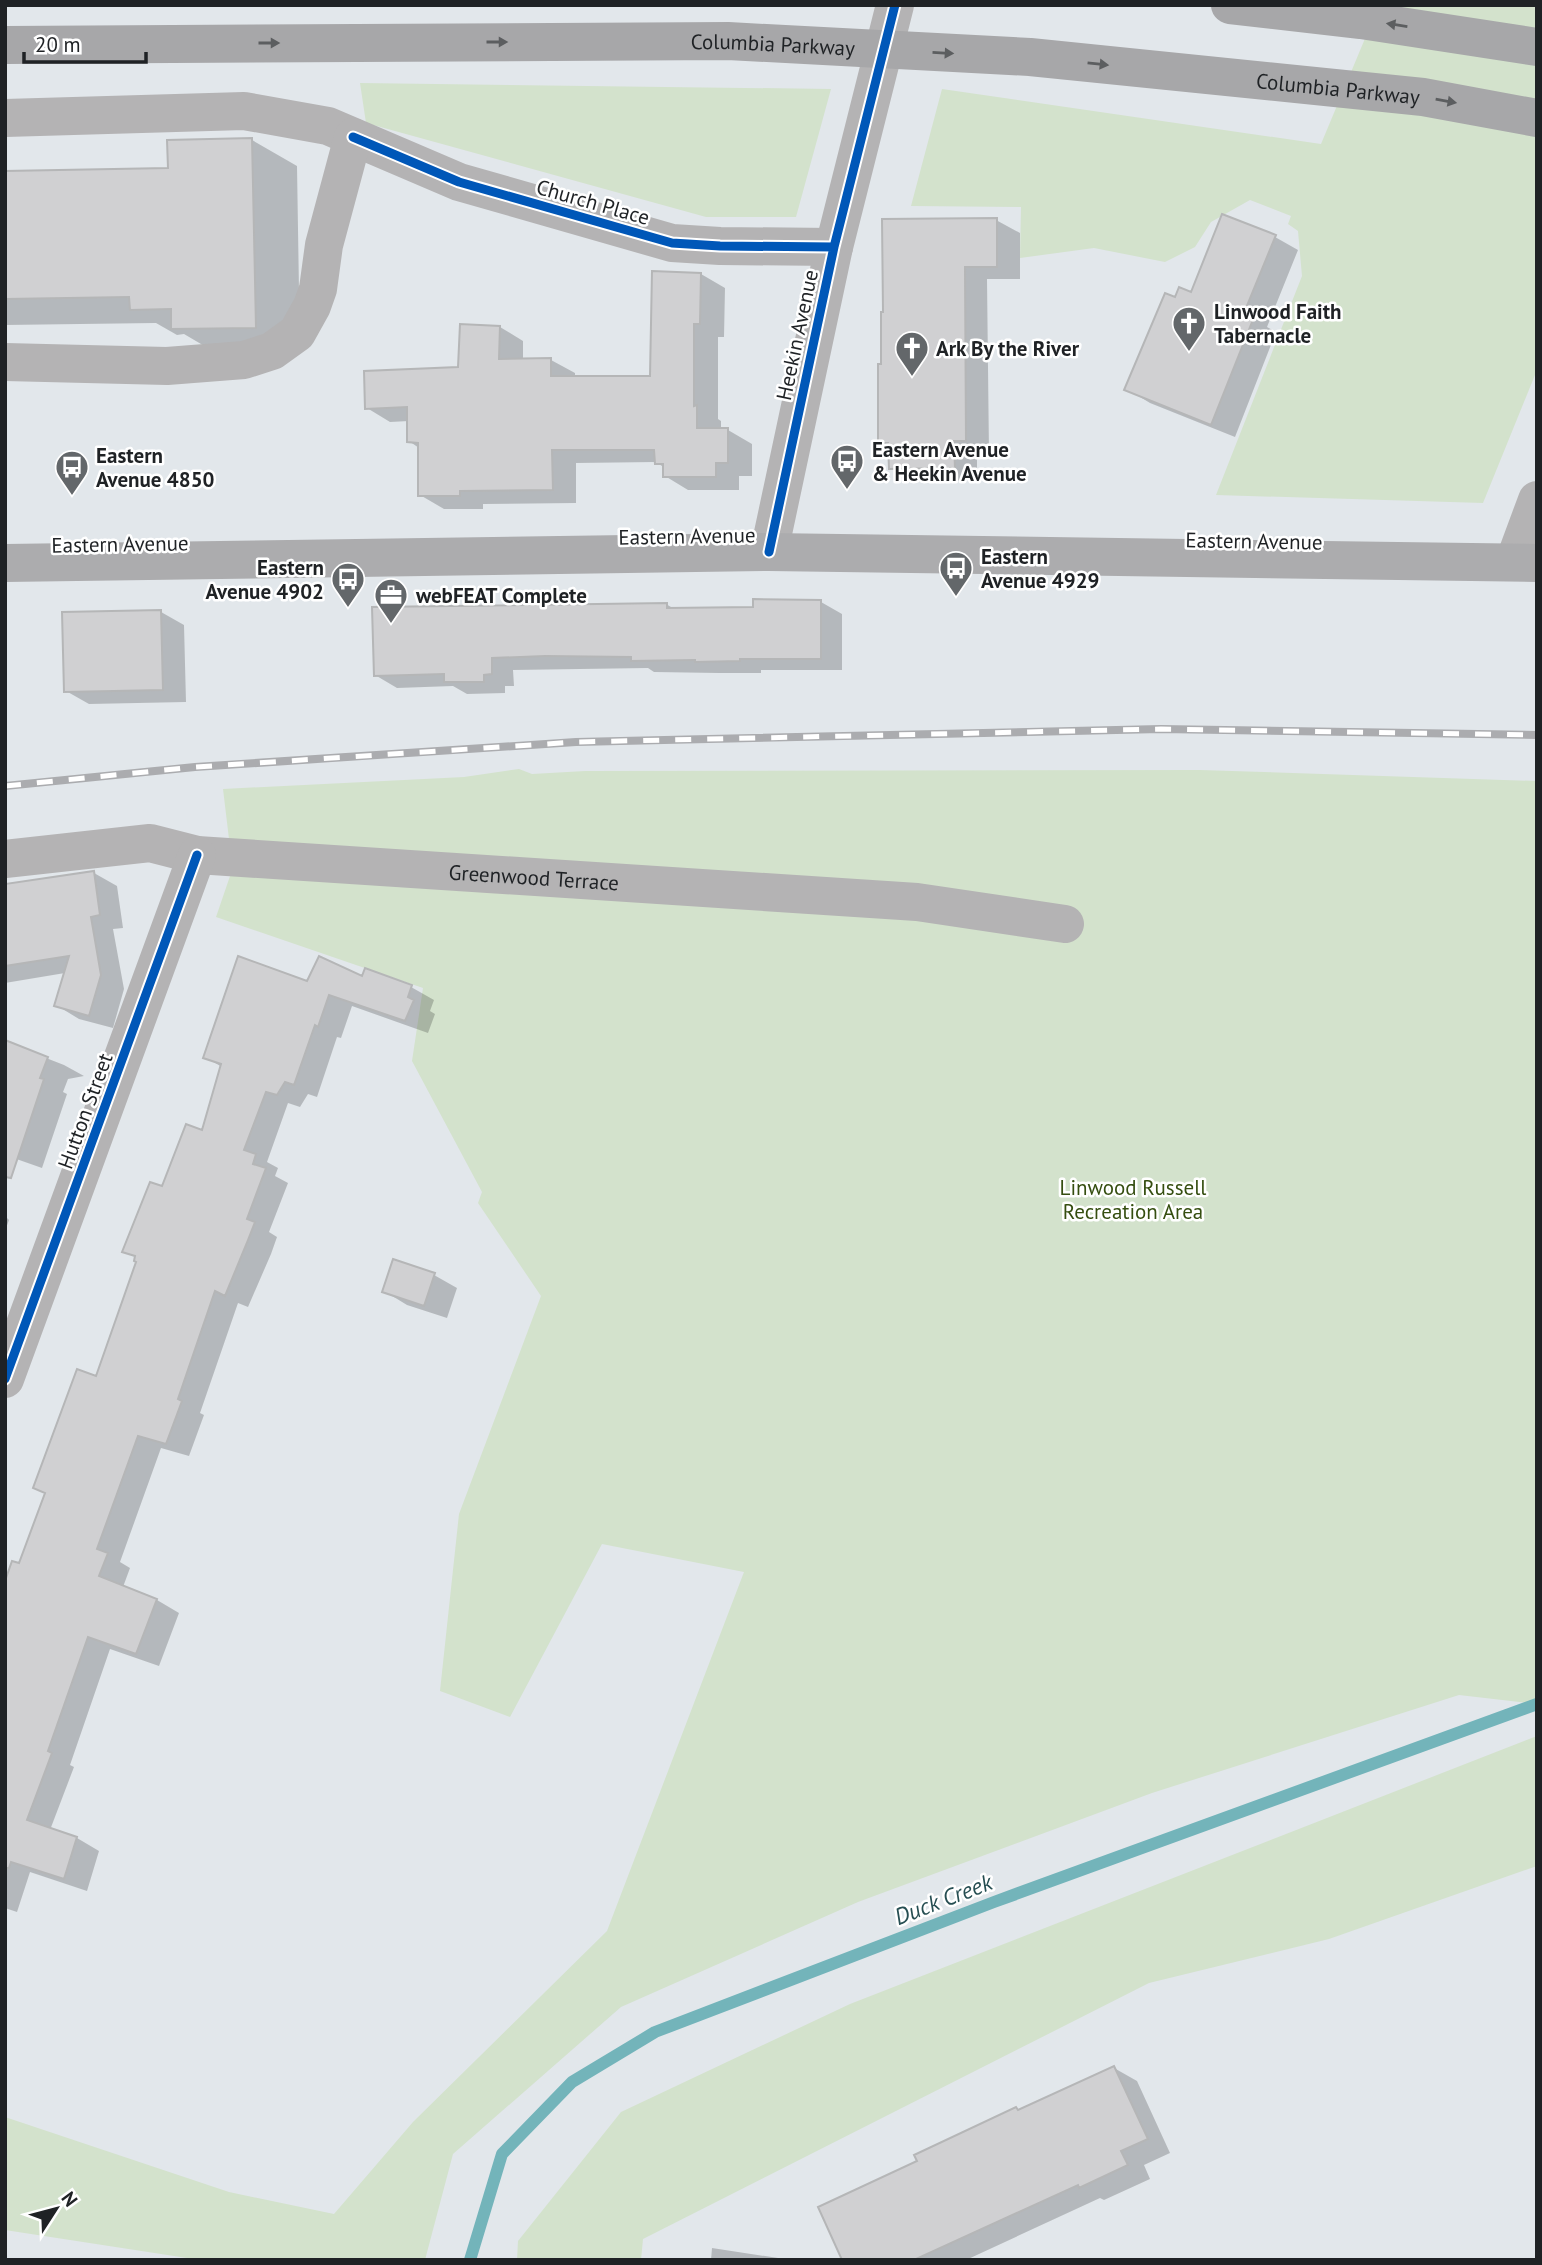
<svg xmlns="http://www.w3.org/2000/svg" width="1542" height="2265" viewBox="0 0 1542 2265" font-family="'PT Sans',sans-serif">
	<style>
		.green { fill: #d3e2cc }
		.shadow { fill: #0003 }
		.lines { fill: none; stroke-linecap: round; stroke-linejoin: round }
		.stream { stroke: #73b4ba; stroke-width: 12 }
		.building { fill: #d0d0d2; stroke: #b5b6b7; stroke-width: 2 }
		.minor { stroke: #b4b3b4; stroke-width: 38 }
		.major { stroke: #acacae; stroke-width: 38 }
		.highway { stroke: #a7a7a9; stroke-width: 38 }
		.rail-casing { stroke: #abacaf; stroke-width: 8 }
		.rail { stroke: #fff; stroke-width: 5; stroke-dasharray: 16; stroke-linecap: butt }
		.cycleway-casing { stroke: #fff; stroke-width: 13 }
		.cycleway { stroke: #0057b8; stroke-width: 9 }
		.oneway { fill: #5c5e60 }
		.labels { text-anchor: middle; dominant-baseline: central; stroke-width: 5; stroke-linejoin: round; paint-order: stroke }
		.street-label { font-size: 21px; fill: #1f2225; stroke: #fff }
		.poi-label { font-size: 21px; font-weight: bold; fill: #1f2225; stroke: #fff; text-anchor: start }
		.park-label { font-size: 21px; fill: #354e10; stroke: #fff }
		.water-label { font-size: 23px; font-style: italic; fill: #264e52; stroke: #fff }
	</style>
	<rect width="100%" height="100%" fill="#e2e7eb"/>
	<path class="green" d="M1379,5H1537V370L1483,503L1216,495L1302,276L1298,231L1288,224L1291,216L1250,200L1211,222L1195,247L1165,262L1094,248L1020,258L1021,207L911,206L942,89L1321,144Z
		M360,83L831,89L796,217H706L366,123Z
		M519,769L532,774L585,771L1200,770L1537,781V1704L1459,1695L1152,1793L858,1902L621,2007L453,2154L425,2260H200L5,2230V2117L229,2192L334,2214L413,2122L607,1931L744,1572L602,1544L510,1717L440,1691L459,1514L541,1296L478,1203L482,1192L412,1061L423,988L216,917L242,841L229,839L223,789L464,777Z
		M1537,1736V1866L1329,1939L1149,1983L643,2239L641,2260H517L518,2241L621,2112L850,2004Z"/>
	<path class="shadow" d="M252,140L297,166L300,353L218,354L184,334L177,335L156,323L5,325V173L169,170Z
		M996,220L1020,233V279H987L989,454H977V480L914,482L891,468L890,448L880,442L883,366Z
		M1275,237L1298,250L1267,327L1276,332L1235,437L1150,403L1127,389L1175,300L1192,294Z
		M701,274L725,288L724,337H718V419L721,421V430H728L752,444V476H739V490H688L665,476V468L656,462L576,463V503L483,504V509H444L420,495L419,448L409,441V421L390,422L367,408L460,369L500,327L523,341V360H551L575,373V378L652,377Z
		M821,602L842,614V670H761V673H718L654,672L648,668L513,670L514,686H505V693L467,694L453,686L397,688L375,675L666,604L676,610L755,609Z
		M161,612L184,625L186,702L89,704L66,691Z
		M94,873L117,886L123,928L113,929L124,989L113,1028L79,1019L56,1005L65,973L5,983V897Z
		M363,978L411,987L434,1000L430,1011L435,1014L428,1033L352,1006L341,1038L337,1037L317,1097L308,1094L300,1107L288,1103L267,1162L278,1168L275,1176L288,1183L269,1232L277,1237L271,1254L248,1307L238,1303L200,1413L204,1415L189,1456L161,1448L120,1562L130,1568L123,1587L157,1600L179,1613L159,1666L110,1649L70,1765L74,1767L50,1830L77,1838L99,1851L87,1891L30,1872L17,1912L5,1908V1633L20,1565L46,1494L35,1488L97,1378L138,1261L137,1258L124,1251L164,1189L203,1132L222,1067L205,1057L308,983Z
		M5,1042L64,1065L84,1076L68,1079L63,1092L67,1094L42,1168L5,1155Z
		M5,1216L9,1220L5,1231Z
		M434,1275L457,1288L447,1318L407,1305L384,1291Z
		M1114,2068L1137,2081L1170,2153L1144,2165L1150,2179L1104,2200L1100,2198L966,2260H844L919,2162L1020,2111Z
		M712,2248L791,2260H711Z"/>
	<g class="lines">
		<path class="stream" d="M470,2260L502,2154L572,2082L655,2032L994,1902L1537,1704"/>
	</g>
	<path class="building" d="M252,138L256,328L171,329V309L130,310L129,297L5,299V171L168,168L167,140Z
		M1222,214L1276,235L1244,313L1254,317L1211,425L1124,390L1165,293L1175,297L1179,287L1191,292Z
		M997,218V267H965L966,441H954L955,468L889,469L888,443H878V364H881V312H883L882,219Z
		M652,271L701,273L700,324H694V406L697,405V428H728V463H716V477H663V464H655L654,450H552L553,490L460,491V496H418V443L407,442V407L365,409L364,371L458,367L460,324L500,326L499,359L551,358V376H650Z
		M753,599L821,600V659H740V661L695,662V660L631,661V657L545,656L492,658V674L484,675V682H444V674L374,676L372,607L667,603V608L753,607Z
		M161,610L163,690L64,692L62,612Z
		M94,871L100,915L91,917L101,975L89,1016L54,1006L69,956L5,966V884Z
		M238,956L307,981L319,956L362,976L365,968L412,985L408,997L414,1000L405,1021L329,995L318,1027L315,1025L294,1085L285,1082L277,1095L266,1092L244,1150L256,1154L253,1164L266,1168L247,1219L255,1222L248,1240L225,1296L215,1291L178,1399L182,1401L166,1444L138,1436L97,1549L108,1553L99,1576L157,1599L136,1654L88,1637L48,1751L52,1753L27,1820L77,1837L64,1879L11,1862L9,1868H5V1581L12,1561L19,1563L45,1493L33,1488L77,1369L96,1376L136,1262L134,1261L135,1256L122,1252L150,1182L162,1186L186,1124L202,1130L221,1064L203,1058Z
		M5,1040L48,1057L40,1078L44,1079L11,1178L5,1177Z
		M393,1259L435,1273L424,1306L382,1292Z
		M1114,2066L1148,2139L1121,2151L1128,2165L1079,2188L1078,2185L914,2260H842L818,2207L917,2161L914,2155L1016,2107L1018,2110Z"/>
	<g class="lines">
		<g class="minor">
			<path d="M5,118L244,111L328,126L459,182L672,243L720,246L834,247"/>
			<path d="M5,362L167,366L244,360L272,351L297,333L312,306L318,289L324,245L353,137"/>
			<path d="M769,552L834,247L895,5"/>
			<path d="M1514,562L1537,500"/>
			<path id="s1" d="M5,859L150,843L197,855L917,902L1065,924"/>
			<path d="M5,1379L197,855"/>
		</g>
		<path class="major" d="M5,563L769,552L1537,563"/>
		<g class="highway">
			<path d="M1230,5L1361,20L1537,47"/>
			<path id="s2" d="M5,45L728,41L1030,57L1423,97L1537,118"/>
		</g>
		<defs>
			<path id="rail" d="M5,786L195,767L576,742L1161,729L1537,735"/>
		</defs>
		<use href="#rail" class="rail-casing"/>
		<use href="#rail" class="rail"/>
		<defs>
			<path id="cycleway" d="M353,137L459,182L672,243L720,246L834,247
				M769,552L834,247L895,5
				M5,1379L197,855"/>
		</defs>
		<use href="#cycleway" class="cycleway-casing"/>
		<use href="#cycleway" class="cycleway"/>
	</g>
	<defs><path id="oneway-solid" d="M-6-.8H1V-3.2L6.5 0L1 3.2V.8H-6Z" transform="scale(1.75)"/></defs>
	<g class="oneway">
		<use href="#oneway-solid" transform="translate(1397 25) rotate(-171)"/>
		<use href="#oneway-solid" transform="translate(497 42)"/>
		<use href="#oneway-solid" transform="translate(269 43)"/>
		<use href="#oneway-solid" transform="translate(943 53) rotate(3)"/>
		<use href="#oneway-solid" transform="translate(1098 64) rotate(6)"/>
		<use href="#oneway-solid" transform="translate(1446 101) rotate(10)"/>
	</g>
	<defs>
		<symbol id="church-pin" viewBox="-11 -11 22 30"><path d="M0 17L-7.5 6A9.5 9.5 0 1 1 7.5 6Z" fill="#63676a" stroke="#fff"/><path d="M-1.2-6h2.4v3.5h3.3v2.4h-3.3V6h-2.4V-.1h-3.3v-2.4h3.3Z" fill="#fff"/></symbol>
		<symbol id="bus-pin" viewBox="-11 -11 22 30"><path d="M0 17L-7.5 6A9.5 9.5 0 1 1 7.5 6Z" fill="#63676a" stroke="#fff"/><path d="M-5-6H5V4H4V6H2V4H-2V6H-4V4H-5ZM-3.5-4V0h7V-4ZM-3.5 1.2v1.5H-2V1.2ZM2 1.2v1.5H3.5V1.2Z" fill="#fff"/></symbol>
		<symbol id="office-pin" viewBox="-11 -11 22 30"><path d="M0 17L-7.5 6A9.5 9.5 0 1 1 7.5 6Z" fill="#63676a" stroke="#fff"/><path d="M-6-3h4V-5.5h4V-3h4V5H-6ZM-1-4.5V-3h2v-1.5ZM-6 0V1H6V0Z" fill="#fff"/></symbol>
	</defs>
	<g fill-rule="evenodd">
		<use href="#church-pin" x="1170" y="304" width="38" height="52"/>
		<use href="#church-pin" x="893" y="329" width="38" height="52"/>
		<use href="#bus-pin" x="828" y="442" width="38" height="52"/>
		<use href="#bus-pin" x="53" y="448" width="38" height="52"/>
		<use href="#bus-pin" x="937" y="549" width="38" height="52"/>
		<use href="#bus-pin" x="329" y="560" width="38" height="52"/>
		<use href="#office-pin" x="372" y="576" width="38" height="52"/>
	</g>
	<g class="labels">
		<g class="street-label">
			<text stroke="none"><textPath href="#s2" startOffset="768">Columbia Parkway</textPath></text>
			<text stroke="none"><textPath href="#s2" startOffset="1335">Columbia Parkway</textPath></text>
			<text transform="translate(593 202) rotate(16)">Church Place</text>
			<text transform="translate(797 335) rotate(-78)">Heekin Avenue</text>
			<text transform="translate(687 536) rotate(-1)">Eastern Avenue</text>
			<text transform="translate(1254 541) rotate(1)">Eastern Avenue</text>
			<text transform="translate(120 544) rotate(-1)">Eastern Avenue</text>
			<text stroke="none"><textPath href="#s1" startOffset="532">Greenwood Terrace</textPath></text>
			<text transform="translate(85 1111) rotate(-70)">Hutton Street</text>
		</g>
		<g class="poi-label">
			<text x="1214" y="311">Linwood Faith<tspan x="1214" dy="24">Tabernacle</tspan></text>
			<text x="936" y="348">Ark By the River</text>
			<text x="872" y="449">Eastern Avenue<tspan x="872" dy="24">&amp; Heekin Avenue</tspan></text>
			<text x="96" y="455">Eastern<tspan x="96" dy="24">Avenue 4850</tspan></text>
			<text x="981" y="556">Eastern<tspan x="981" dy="24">Avenue 4929</tspan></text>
			<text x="324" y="567" text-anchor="end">Eastern<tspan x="324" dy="24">Avenue 4902</tspan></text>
			<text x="416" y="595">webFEAT Complete</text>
		</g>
		<g class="park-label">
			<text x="1133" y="1187">Linwood Russell<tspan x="1133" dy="24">Recreation Area</tspan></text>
		</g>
		<g class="water-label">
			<text transform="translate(943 1899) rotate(-21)">Duck Creek</text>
		</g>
	</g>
	<rect width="1542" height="2265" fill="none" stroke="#1f2225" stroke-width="14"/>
	<g transform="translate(56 2209) rotate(54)" stroke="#ffffff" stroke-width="5" paint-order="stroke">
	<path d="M0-5L12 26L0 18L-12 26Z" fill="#1f2225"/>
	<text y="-10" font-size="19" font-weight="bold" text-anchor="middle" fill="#1f2225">N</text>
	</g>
	<path d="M24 52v10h122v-10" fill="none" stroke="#1f2225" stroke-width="3.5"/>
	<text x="35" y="52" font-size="21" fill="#1f2225" stroke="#ffffff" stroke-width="5" paint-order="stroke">20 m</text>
</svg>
